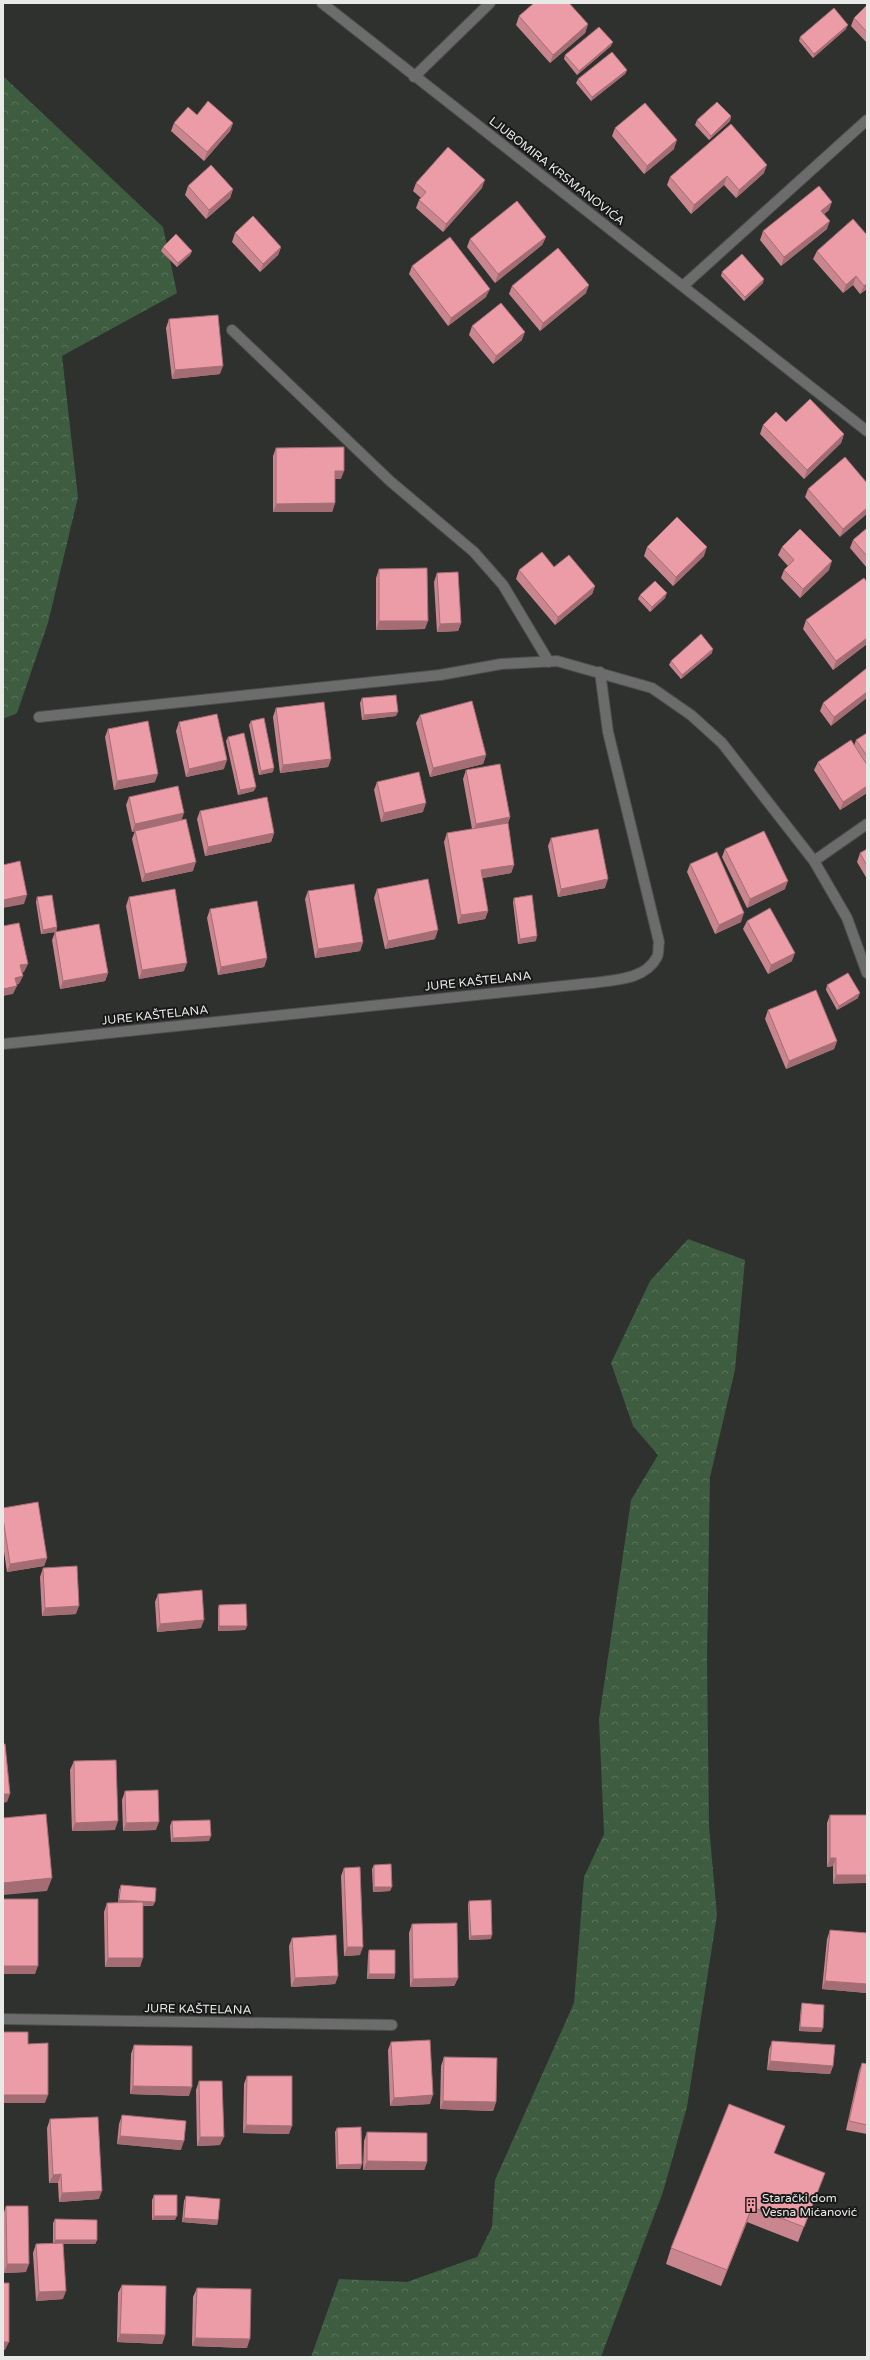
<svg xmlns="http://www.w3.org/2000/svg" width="870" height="2360" viewBox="0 0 870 2360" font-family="'Varela Round',sans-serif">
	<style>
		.forest { fill: url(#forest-crowns) }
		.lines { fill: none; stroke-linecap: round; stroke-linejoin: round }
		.minor-casing { stroke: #4c4f4c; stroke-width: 12 }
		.minor { stroke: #6b6c6b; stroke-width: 10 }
		.wall { fill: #ca868f }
		.shaded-wall { fill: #a46d74 }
		.building { fill: #eb9ca6; stroke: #a46d74 }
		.labels { text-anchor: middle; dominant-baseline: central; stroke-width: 4; stroke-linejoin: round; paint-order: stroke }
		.street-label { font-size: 12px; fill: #e8eae8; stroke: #171817 }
		.poi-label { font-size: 12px; fill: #e8eae8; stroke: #171817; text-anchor: start }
	</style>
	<defs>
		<pattern id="forest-crowns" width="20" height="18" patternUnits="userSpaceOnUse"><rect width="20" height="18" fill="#3d5c40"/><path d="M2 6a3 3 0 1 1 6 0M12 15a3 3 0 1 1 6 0" fill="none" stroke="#59745c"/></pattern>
	</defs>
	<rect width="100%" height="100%" fill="#2e312e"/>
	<path class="forest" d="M3,76L163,227L177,293L62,356L78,497L48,623L17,713L3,719Z
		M688,1239L745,1260L735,1370L710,1477L707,1659L709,1826L717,1915L687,2107L663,2192L601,2357H311L339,2279L407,2282L477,2257L492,2227L495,2180L574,2003L584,1877L604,1834L599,1719L631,1500L658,1455L633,1426L611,1363L650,1281Z"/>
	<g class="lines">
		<defs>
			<path id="minor" d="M322,3L867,431
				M414,77L490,3
				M683,286L867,120
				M232,330L390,481L474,552L503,585L549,662
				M39,717L440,675L501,664L557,661L652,688L691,715L722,743L814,861L867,824
				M814,861L847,918L867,973
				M3,1044L592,983C614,980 645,980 657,957C659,954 658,946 659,942L608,732L600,672
				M3,2019L392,2025"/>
		</defs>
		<use href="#minor" class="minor-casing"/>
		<use href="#minor" class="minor"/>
	</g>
	<path class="wall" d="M867,5V43L851,26L854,18Z
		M519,16L588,24L585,33L550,63L516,25Z
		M846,29L813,58L799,41L800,37Z
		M611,46L577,75L564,59L565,55Z
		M627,70L625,74L591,101L576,83L578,79Z
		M197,115L233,123L230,131L204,161L171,131L174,123Z
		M731,116L730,121L709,140L695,125L697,120Z
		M615,128L674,149L644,174L612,136Z
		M764,173L736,198L724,185L691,214L667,185L670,177Z
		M416,183L482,188L443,232L416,208L419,200L421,198L413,191Z
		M188,186L233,189L230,198L206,219L185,195Z
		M829,210L824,214L827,229L781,266L760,240L763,231Z
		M235,233L281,247L278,255L260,272L232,242Z
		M867,235V289L860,294L853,285L843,293L813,259L817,251Z
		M546,237L542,245L495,283L467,247L470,239Z
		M163,247L192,251L190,255L177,267L161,251Z
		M412,266L486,297L448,326L409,274Z
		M722,272L763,283L744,301L721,276Z
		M512,286L586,293L540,331L509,294Z
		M169,319L220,374L172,379L166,328Z
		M472,326L522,340L493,364L469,335Z
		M786,422L844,434L841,443L804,479L760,434L763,425Z
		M276,448L341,479H335V503L332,512H273V456Z
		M867,483L840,537L805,497L808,489Z
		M867,528V568L850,548L853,540Z
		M647,547L704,556L673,586L644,556Z
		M782,547L829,570L800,598L781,578L784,570L788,566L778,555Z
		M554,567L595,586L592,594L555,625L516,579L519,570Z
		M379,569L425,629L376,630V578Z
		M437,573L461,623L458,631L437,632L434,582Z
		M867,582V644L833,670L803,629L806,620Z
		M640,595L665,598L650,612L638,599Z
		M712,653L681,679L669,665L671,661Z
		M867,668L831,726L820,711L823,703Z
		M362,698L396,716L362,720L360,703Z
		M276,708L331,759L328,767L280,773L273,717Z
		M420,715L486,755L483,764L430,777L416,723Z
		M251,721L273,772L259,775L249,725Z
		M179,722L224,769L186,777L176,731Z
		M108,729L155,782L114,790L105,737Z
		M867,733V793L840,810L814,770L818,762L854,746L856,740Z
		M228,737L254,791L238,795L226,741Z
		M466,770L510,817L508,823L514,865L511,873L482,878L488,911L485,919L458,924L444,842L447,833L472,829L463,779Z
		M377,782L423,812L381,822L374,790Z
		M129,797L181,820L193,871L142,882L132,839L135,831L132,832L126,805Z
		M200,811L274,833L271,842L205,856L197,819Z
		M551,838L605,888L558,897L548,846Z
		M725,849L785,889L747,908L722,857Z
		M867,849V879L857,862L860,853Z
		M690,864L741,922L715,934L687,872Z
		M377,889L435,939L385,949L374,898Z
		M308,891L363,942L360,951L315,958L305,899Z
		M37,897L57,927L56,932L108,973L105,981L60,989L52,940L55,932L41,934L36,902Z
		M129,897L184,971L139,979L126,906Z
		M514,898L536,941L518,944L513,902Z
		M210,909L267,958L264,967L218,975L207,918Z
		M747,921L792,961L768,974L743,929Z
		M827,985L858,998L837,1010L826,990Z
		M768,1010L837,1041L834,1049L786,1069L765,1019Z
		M3,1508L47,1558L44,1566L7,1572L3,1545Z
		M43,1568L76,1614L42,1616L40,1577Z
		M158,1594L201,1628L157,1632L155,1602Z
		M219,1605L247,1626L245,1630L218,1631V1609Z
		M74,1761L115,1830L72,1831L70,1770Z
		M125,1791L156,1830L123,1831L122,1800Z
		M830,1815H867L833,1884V1866L827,1867V1823Z
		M172,1821L209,1841L171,1842L170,1826Z
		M374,1865L390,1891L373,1892L372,1869Z
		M344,1868L360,1955L344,1956L341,1876Z
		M121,1885L153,1906H143L140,1967H105L104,1912L107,1903H118L119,1890Z
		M469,1901L491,1939L469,1940L468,1905Z
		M412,1924L458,1978L454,1986L410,1987L409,1933Z
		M830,1930L867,1933V1993L822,1989L827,1939Z
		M292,1938L338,1976L335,1984L291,1987L289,1946Z
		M369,1950L395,1974L394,1979H367L368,1955Z
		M802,2003L823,2028L821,2032L799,2031L801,2007Z
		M772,2041L833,2066L830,2074L767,2070L769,2050Z
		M391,2042L430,2104L390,2106L388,2050Z
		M134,2045L189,2096L130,2094L131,2054Z
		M444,2057L496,2102L493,2111L440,2109L441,2066Z
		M862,2063L867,2064V2134L846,2130L859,2071Z
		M247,2076L289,2134L243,2133L244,2084Z
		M199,2081L220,2145L197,2146L196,2090Z
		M122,2115L181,2150L117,2144L119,2124Z
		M50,2119L99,2199L59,2202L58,2183H49L47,2128Z
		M785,2126L774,2153L819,2188L798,2242L747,2222L721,2286L666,2264L671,2248Z
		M337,2128L362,2164L360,2169H336L335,2132Z
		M367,2132L427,2162L424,2170H363L364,2141Z
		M154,2195L175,2220H152V2200Z
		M186,2196L218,2220L217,2225L182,2222L184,2201Z
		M6,2206L26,2272L4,2273L3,2215Z
		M55,2219L97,2240L95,2244H63V2299L36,2301L33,2253L36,2244L53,2243V2223Z
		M122,2285L165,2335L162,2344L117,2342L118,2293Z
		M197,2288L247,2348L192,2346L193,2297Z"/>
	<path class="shaded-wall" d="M588,24L585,33L550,63L553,55Z
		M848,25L846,29L813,58L814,54Z
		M613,42L611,46L577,75L579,71Z
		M627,70L625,74L591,101L592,97Z
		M731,116L730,121L709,140L711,136Z
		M233,123L230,131L204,161L207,152Z
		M677,140L674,149L644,174L647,166Z
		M767,165L764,173L736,198L739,190Z
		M727,176L724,185L691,214L694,205Z
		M485,180L482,188L443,232L446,224Z
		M233,189L230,198L206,219L209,210Z
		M832,202L829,210L818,219L821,211Z
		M830,221L827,229L781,266L784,257Z
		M546,237L542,245L495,283L498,274Z
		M281,247L278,255L260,272L263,264Z
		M192,251L190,255L177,267L178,263Z
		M856,276L853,285L843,293L846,285Z
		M764,279L763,283L744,301L745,297Z
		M867,283V289L860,294L864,286Z
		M589,285L586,293L540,331L543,323Z
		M490,289L486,297L448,326L451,318Z
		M525,332L522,340L493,364L496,356Z
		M223,366L220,374L172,379L175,370Z
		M844,434L841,443L804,479L807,470Z
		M335,471H344L341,479H332Z
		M335,503L332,512H273L276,504Z
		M867,508V514L840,537L843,529Z
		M707,547L704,556L673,586L676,577Z
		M832,561L829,570L800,598L803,589Z
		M595,586L592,594L555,625L558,617Z
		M667,593L665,598L650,612L652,607Z
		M379,621H428L425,629L376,630Z
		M461,623L458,631L437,632L440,624Z
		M867,638V644L833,670L836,661Z
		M713,649L712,653L681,679L682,675Z
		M867,692V698L831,726L834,717Z
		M398,712L396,716L362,720L364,715Z
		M486,755L483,764L430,777L433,768Z
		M331,759L328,767L280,773L283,765Z
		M227,760L224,769L186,777L189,769Z
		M274,768L273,772L259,775L261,771Z
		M158,774L155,782L114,790L117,781Z
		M867,786V793L840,810L843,802Z
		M256,787L254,791L238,795L240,790Z
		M426,803L423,812L381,822L384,813Z
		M184,813L181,822L132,832L135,824Z
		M510,817L507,826L473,832L476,824Z
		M274,833L271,842L205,856L208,847Z
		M196,862L193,871L142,882L145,874Z
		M514,865L511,873L478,879L481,870Z
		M608,879L605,888L558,897L561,889Z
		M788,881L785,889L747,908L750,899Z
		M27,895L24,904L3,908V900Z
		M488,911L485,919L458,924L461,915Z
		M744,913L741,922L715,934L719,925Z
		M57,927L56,932L41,934L43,930Z
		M438,930L435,939L385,949L388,941Z
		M537,936L536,941L518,944L520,939Z
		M363,942L360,951L315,958L318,949Z
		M795,953L792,961L768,974L771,965Z
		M267,958L264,967L218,975L221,967Z
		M187,963L184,971L139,979L142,970Z
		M28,964L24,972L17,974L20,965Z
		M108,973L105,981L60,989L63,981Z
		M23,976L19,984L12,986L15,978Z
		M17,986L13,994L3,996V989Z
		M860,993L858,998L837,1010L839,1006Z
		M837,1041L834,1049L786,1069L789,1061Z
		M47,1558L44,1566L7,1572L10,1564Z
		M79,1606L76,1614L42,1616L45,1608Z
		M204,1620L201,1628L157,1632L160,1624Z
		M219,1626H247L245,1630L218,1631Z
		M3,1794H10L7,1802L3,1803Z
		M118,1821L115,1830L72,1831L75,1823Z
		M159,1822L156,1830L123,1831L126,1823Z
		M211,1836L209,1841L171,1842L173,1838Z
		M830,1858H836L833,1866L827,1867Z
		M836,1875H867V1883L833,1884Z
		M52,1878L47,1891L3,1895V1883Z
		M374,1887H392L390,1891L373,1892Z
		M119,1900L155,1902L153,1906L118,1904Z
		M492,1935L491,1939L469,1940L471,1936Z
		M347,1947H363L360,1955L344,1956Z
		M108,1958H143L140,1967H105Z
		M3,1966H38L35,1974H3Z
		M369,1974H395L394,1979H367Z
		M338,1976L335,1984L291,1987L295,1978Z
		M458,1978L454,1986L410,1987L413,1979Z
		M825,1981L867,1984V1993L822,1989Z
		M800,2027L823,2028L821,2032L799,2031Z
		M770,2061L833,2066L830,2074L767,2070Z
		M133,2086L192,2087L189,2096L130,2094Z
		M3,2095H48L45,2103H3Z
		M433,2095L430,2104L390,2106L394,2098Z
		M443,2101L496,2102L493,2111L440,2109Z
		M246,2125L292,2126L289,2134L243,2133Z
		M120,2136L184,2141L181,2150L117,2144Z
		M200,2137H224L220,2145L197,2146Z
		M367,2161L427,2162L424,2170H363Z
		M362,2164L360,2169H336L338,2165Z
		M61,2174L58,2183H49L53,2175Z
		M102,2191L99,2199L59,2202L62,2193Z
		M752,2207L747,2222L721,2286L727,2270Z
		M154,2216H177L175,2220H152Z
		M184,2218L218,2220L217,2225L182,2222Z
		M55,2240H97L95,2244H53Z
		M7,2264H29L26,2272L4,2273Z
		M66,2291L63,2299L36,2301L39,2292Z
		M120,2334L165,2335L162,2344L117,2342Z
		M195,2338L250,2339L247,2348L192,2346Z
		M3,2342H9L5,2350H3Z"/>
	<path class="building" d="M534,3H569L588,24L553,55L519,16Z
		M867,5V32L854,18Z
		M834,8L848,25L814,54L800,37Z
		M599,27L613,42L579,71L565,55Z
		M612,52L627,70L592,97L578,79Z
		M208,101L233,123L207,152L174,123L188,107L197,115Z
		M717,102L731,116L711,136L697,120Z
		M645,103L677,140L647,166L615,128Z
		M731,124L767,165L739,190L727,176L694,205L670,177Z
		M448,147L485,180L446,224L419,200L426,192L416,183Z
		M211,165L233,189L209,210L188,186Z
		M819,186L832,202L821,211L830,221L784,257L763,231Z
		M517,201L546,237L498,274L470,239Z
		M253,216L281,247L263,264L235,233Z
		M853,219L867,235V283L864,286L856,276L846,285L817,251Z
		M176,234L192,251L178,263L163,247Z
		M450,237L490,289L451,318L412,266Z
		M558,248L589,285L543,323L512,286Z
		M742,254L764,279L745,297L722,272Z
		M501,303L525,332L496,356L472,326Z
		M218,315L223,366L175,370L169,319Z
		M810,399L844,434L807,470L763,425L776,412L786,422Z
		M344,447V471H335V503L276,504V448Z
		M845,457L867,483V508L843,529L808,489Z
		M677,517L707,547L676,577L647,547Z
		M867,528V556L853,540Z
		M800,529L832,561L803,589L784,570L794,560L782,547Z
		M542,552L554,567L569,555L595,586L558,617L519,570Z
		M427,568L428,621H379V569Z
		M458,572L461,623L440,624L437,573Z
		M864,578L867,582V638L836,661L806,620Z
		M655,581L667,593L652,607L640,595Z
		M701,634L713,649L682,675L671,661Z
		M867,668V692L834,717L823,703Z
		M396,695L398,712L364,715L362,698Z
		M472,701L486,755L433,768L420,715Z
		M324,702L331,759L283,765L276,708Z
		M217,714L227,760L189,769L179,722Z
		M264,718L274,768L261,771L251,721Z
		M148,721L158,774L117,781L108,729Z
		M244,733L256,787L240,790L228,737Z
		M867,733V756L856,740Z
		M851,740L867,765V786L843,802L818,762Z
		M500,764L510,817L476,824L466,770Z
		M419,772L426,803L384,813L377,782Z
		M178,786L184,813L135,824L129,797Z
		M267,797L274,833L208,847L200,811Z
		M186,819L196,862L145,874L135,831Z
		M508,823L514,865L481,870L488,911L461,915L447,833Z
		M598,829L608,879L561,889L551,838Z
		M764,831L788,881L750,899L725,849Z
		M867,849V866L860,853Z
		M717,852L744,913L719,925L690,864Z
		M20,861L27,895L3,900V865Z
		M428,879L438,930L388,941L377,889Z
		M354,884L363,942L318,949L308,891Z
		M175,889L187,963L142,970L129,897Z
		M52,895L57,927L43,930L37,897Z
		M532,895L537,936L520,939L514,898Z
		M257,901L267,958L221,967L210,909Z
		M770,908L795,953L771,965L747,921Z
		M19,923L28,964L20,965L23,976L15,978L17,986L3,989V926Z
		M99,924L108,973L63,981L55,932Z
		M848,973L860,993L839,1006L827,985Z
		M816,990L837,1041L789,1061L768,1010Z
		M38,1502L47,1558L10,1564L3,1518V1508Z
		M77,1566L79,1606L45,1608L43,1568Z
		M202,1590L204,1620L160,1624L158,1594Z
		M246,1604L247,1626H219V1605Z
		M3,1744H5L10,1794H3Z
		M116,1760L118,1821L75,1823L74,1761Z
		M158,1790L159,1822L126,1823L125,1791Z
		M46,1814L52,1878L3,1883V1818Z
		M830,1815H867V1875H836V1858H830Z
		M210,1820L211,1836L173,1838L172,1821Z
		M391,1864L392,1887H374V1865Z
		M360,1867L363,1947H347L344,1868Z
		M121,1885L156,1888L155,1902L119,1900Z
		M3,1899H38V1966H3Z
		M491,1900L492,1935L471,1936L469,1901Z
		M143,1902V1958H108L107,1903Z
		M457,1923L458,1978L413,1979L412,1924Z
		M830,1930L867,1933V1984L825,1981Z
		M336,1935L338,1976L295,1978L292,1938Z
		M369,1950H395V1974H369Z
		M802,2003L824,2005L823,2028L800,2027Z
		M3,2032H28V2044L48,2043V2095H3Z
		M430,2040L433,2095L394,2098L391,2042Z
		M772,2041L835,2045L833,2066L770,2061Z
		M134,2045L192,2046V2087L133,2086Z
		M444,2057L497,2058L496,2102L443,2101Z
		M862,2063L867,2064V2125L849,2121Z
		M247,2076H292V2126L246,2125Z
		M199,2081H222L224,2137H200Z
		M729,2104L785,2126L774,2153L825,2173L804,2227L752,2207L727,2270L671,2248Z
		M122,2115L186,2121L184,2141L120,2136Z
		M98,2117L102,2191L62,2193L61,2174L53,2175L50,2119Z
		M361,2127L362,2164L338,2165L337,2128Z
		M367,2132L427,2133V2162L367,2161Z
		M154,2195H177V2216H154Z
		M186,2196L220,2199L218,2220L184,2218Z
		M6,2206H28L29,2264H7Z
		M55,2219L97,2220V2240H55Z
		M63,2243L66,2291L39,2292L36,2244Z
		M3,2283H9V2342H3Z
		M122,2285L166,2286L165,2335L120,2334Z
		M197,2288L251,2289L250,2339L195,2338Z"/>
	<defs>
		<symbol id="building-bare" viewBox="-9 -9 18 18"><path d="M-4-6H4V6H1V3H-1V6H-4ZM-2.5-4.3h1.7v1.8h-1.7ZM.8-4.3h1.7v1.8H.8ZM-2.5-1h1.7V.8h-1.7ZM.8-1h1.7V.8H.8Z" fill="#f49aa6" stroke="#171817" stroke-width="2.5" paint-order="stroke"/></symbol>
	</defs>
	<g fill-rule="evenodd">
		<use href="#building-bare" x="741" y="2195" width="20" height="20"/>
	</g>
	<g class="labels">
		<g class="street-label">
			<text transform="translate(557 171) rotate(38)">LJUBOMIRA KRSMANOVIĆA</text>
			<text transform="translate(478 981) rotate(-6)">JURE KAŠTELANA</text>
			<text transform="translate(155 1015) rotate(-6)">JURE KAŠTELANA</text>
			<text transform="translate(198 2009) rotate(1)">JURE KAŠTELANA</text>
		</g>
		<g class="poi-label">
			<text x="762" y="2198">Starački dom<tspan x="762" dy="14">Vesna Mićanović</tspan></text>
		</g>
	</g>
	<rect width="870" height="2360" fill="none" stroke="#e8eae8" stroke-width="8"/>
</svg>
